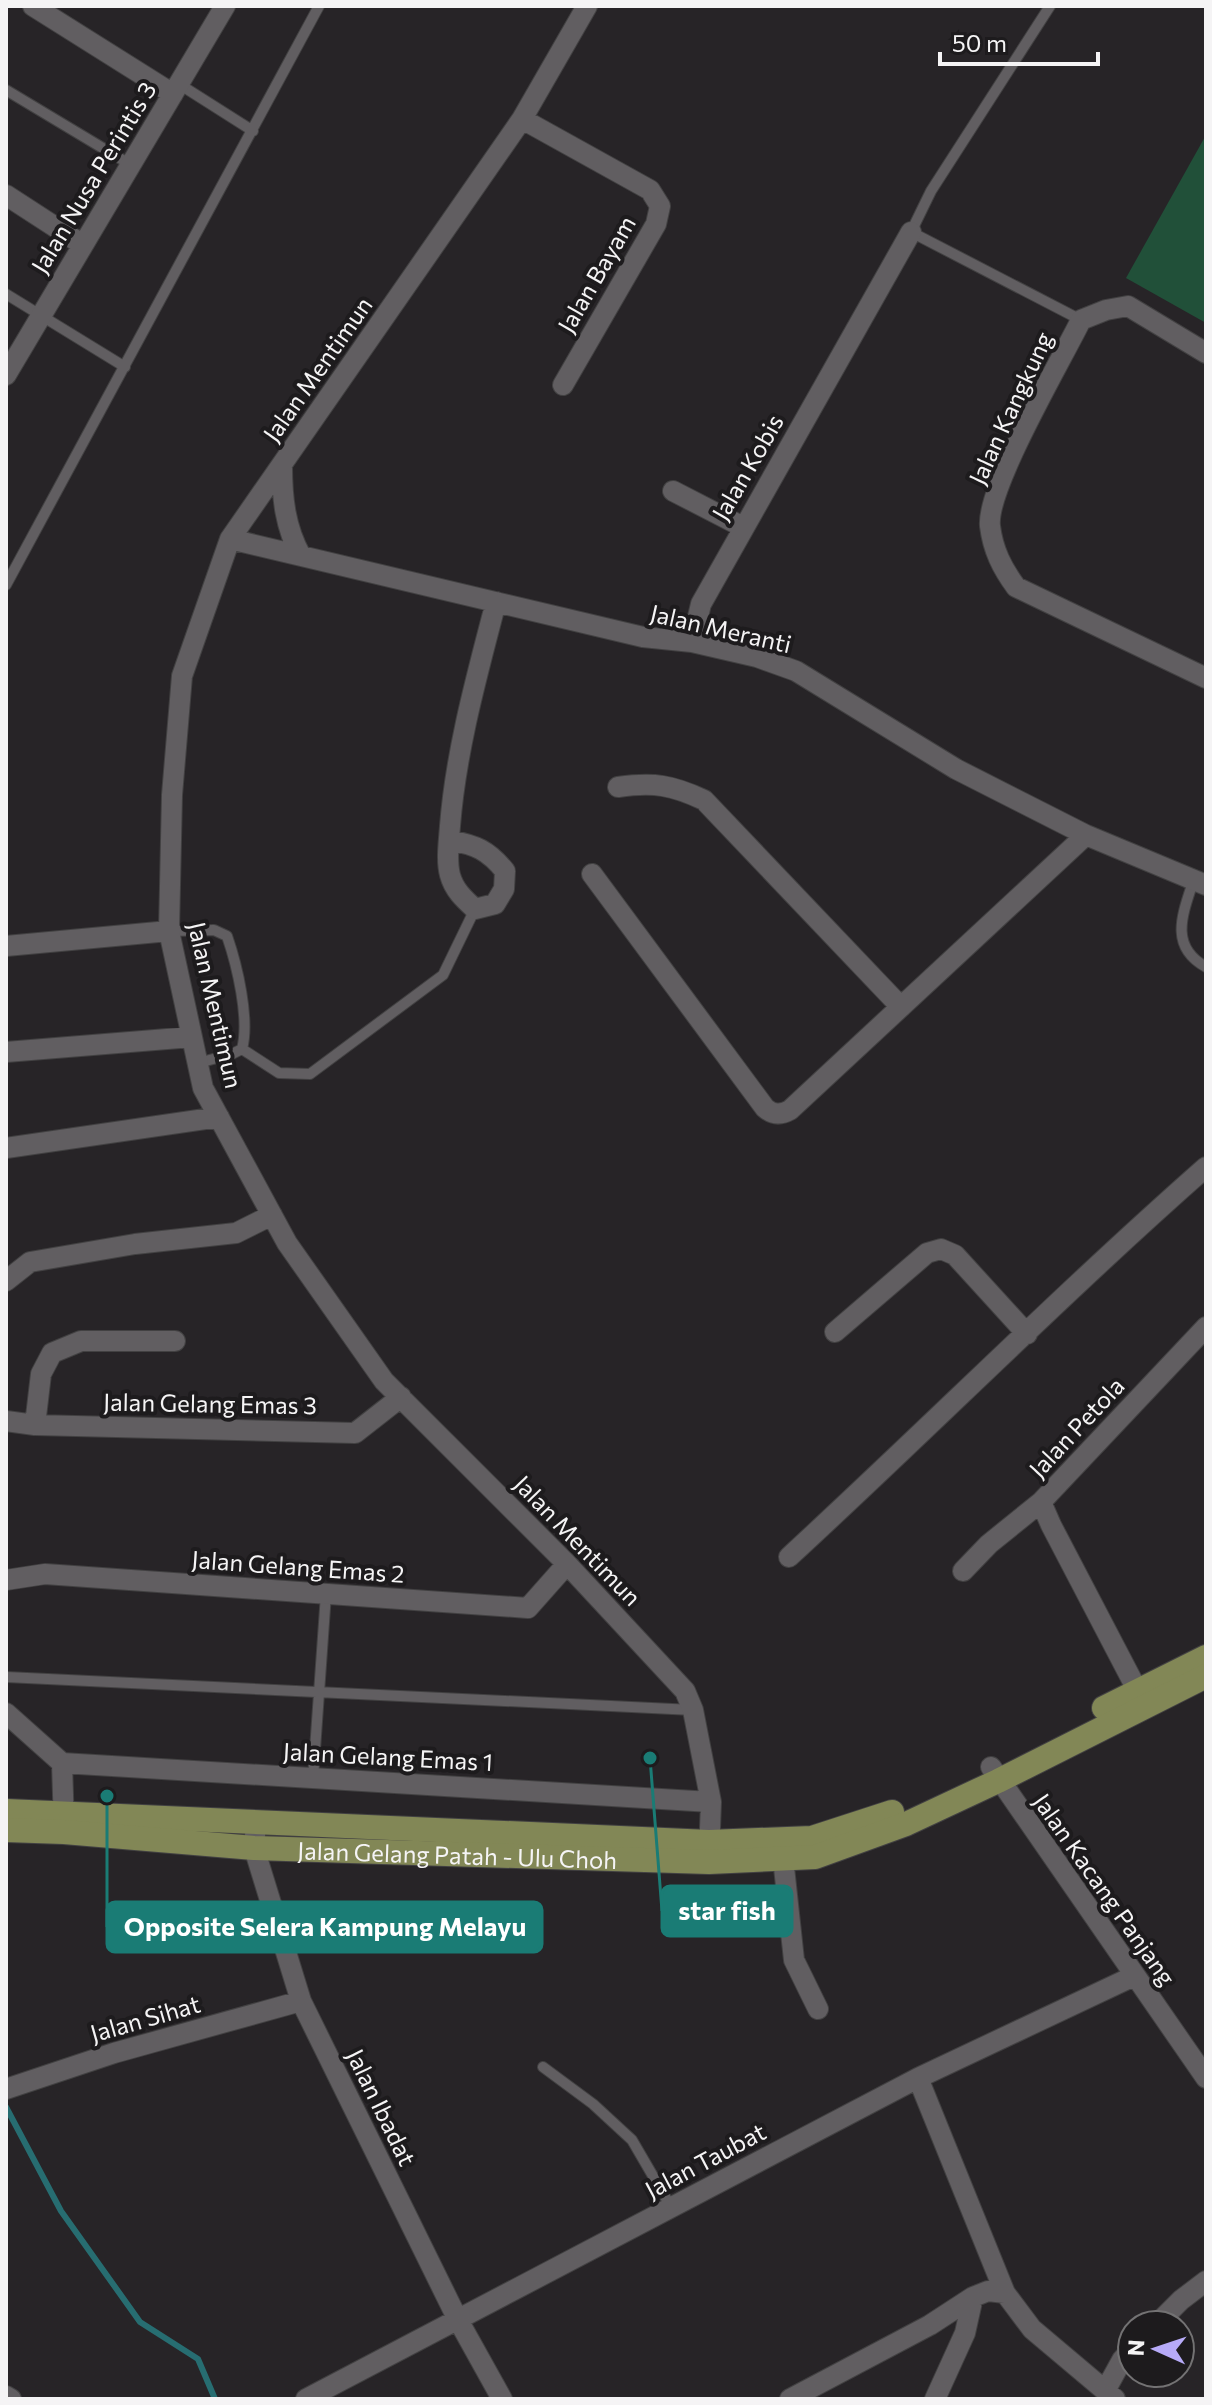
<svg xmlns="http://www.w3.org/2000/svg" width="1212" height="2405" viewBox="0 0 1212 2405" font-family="Commissioner,sans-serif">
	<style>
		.green { fill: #215039 }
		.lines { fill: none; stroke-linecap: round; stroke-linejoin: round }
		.stream { stroke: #276d71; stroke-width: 6 }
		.service-casing { stroke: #424142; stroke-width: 12 }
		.minor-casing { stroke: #424142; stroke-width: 22 }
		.primary-casing { stroke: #424142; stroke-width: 26 }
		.service { stroke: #615e61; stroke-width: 10 }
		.minor { stroke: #615e61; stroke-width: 20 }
		.primary { stroke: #828756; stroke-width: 24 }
		.labels { text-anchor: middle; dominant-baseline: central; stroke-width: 8; stroke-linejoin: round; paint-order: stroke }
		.street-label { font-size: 24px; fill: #f5f4f5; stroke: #1d1b1d }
		.leader { fill: none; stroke: #1a7c75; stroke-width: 3 }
		.callout-dot { fill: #1a7c75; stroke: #1d1b1d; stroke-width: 3 }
		.callout { fill: #1a7c75; stroke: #1a7c75; stroke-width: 3 }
		.callout-label { font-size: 26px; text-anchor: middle; font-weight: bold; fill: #fff }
	</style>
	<rect width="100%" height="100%" fill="#272427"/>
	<path class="green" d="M1206,135V323L1126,278Z"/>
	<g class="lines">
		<path class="stream" d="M6,2107L61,2211L140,2322L198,2359L215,2399"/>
		<defs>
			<path id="service" d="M1050,6L931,191L911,232L1081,320
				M179,84L253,131
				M6,90L131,165
				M6,294L125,367
				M6,585L319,6
				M1194,879C1183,913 1168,946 1206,967
				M169,931L214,930L227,936C237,965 250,1019 242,1049L232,1054L198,1063
				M242,1049L279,1073L310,1074L443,975L475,909
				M6,1677L693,1710
				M313,1778L326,1594
				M543,2067L593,2104L632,2140L671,2207"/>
			<path id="minor" d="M33,6L173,94
				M587,6L522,119L230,539L182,676L172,795L169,931L203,1088L287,1243L384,1381L567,1564L685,1691L693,1710L711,1802L709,1855
				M522,119L650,190L660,206L656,224L563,385
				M6,195L83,245
				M1206,353L1128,306L1106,310L1081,320C1061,361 986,488 990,526C993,550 1002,568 1016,587L1206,678
				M6,375L225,6
				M282,465C282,498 285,527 301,556
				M673,491L743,527
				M230,539L643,637L692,642L757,657L796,671L956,769L1086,835L1206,885
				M692,642L701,604L911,232
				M618,787C654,782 672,785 704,800L901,1007
				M449,840C476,845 488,850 505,871L504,889L495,904L475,909C464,899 454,890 450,875C446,860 449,841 450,826C456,750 477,675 496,602
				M592,874L765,1108C773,1115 781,1115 790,1110L1086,835
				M6,946L169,931
				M6,1052L192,1037
				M6,1148L219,1117
				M6,1281L30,1262L135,1244L236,1233L272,1215
				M835,1332L927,1253L941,1249L955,1255L1027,1334
				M6,1421L35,1425L355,1433L401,1397
				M35,1425L41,1374L52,1353L81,1341H175
				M1041,1502L1051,1525L1145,1705
				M789,1557C929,1428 1063,1293 1206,1167
				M963,1571L989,1544L1041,1502L1206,1327
				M6,1580L45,1574L528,1608L567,1564
				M6,1713L62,1763
				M62,1763L711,1802
				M62,1763L64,1827
				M991,1767L1206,2078
				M256,1823L254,1848L301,2001L457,2318L502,2399
				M783,1858L794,1960L818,2009
				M918,2078L1005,2293L1032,2329L1115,2399
				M6,2089L114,2053L301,2001
				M1156,2325L1181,2300L1206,2281
				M1105,2391L1122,2360L1132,2349
				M6,2396L11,2399
				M306,2399L918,2078L1134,1976
				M790,2399L930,2325L973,2297L988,2291L1005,2293
				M935,2399L965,2333L973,2297"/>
			<g id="primary">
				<path d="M1104,1708L1206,1657"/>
				<path d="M6,1811L709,1842L812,1838L892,1812"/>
				<path id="s1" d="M6,1830L64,1832L254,1848L709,1862L815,1857L906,1824L998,1781L1206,1676"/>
			</g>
		</defs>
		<use href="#service" class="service-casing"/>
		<use href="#minor" class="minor-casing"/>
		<use href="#primary" class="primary-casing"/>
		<use href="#service" class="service"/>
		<use href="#minor" class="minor"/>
		<use href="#primary" class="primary"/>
	</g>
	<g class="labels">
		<g class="street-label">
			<text transform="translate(93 177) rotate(-59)">Jalan Nusa Perintis 3</text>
			<text transform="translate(596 274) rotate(-60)">Jalan Bayam</text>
			<text transform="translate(317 369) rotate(-55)">Jalan Mentimun</text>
			<text transform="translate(1010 408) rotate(-65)">Jalan Kangkung</text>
			<text transform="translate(747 467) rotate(-60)">Jalan Kobis</text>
			<text transform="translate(721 628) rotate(13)">Jalan Meranti</text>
			<text transform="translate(216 1005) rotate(77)">Jalan Mentimun</text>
			<text transform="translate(210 1403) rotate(1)">Jalan Gelang Emas 3</text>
			<text transform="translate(1076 1427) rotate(-47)">Jalan Petola</text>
			<text transform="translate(578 1540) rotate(46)">Jalan Mentimun</text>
			<text transform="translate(298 1566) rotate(4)">Jalan Gelang Emas 2</text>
			<text transform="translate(388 1756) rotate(3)">Jalan Gelang Emas 1</text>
			<text stroke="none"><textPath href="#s1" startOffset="452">Jalan Gelang Patah - Ulu Choh</textPath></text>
			<text transform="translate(1105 1889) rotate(55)">Jalan Kacang Panjang</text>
			<text transform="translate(145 2018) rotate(-16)">Jalan Sihat</text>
			<text transform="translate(382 2107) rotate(64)">Jalan Ibadat</text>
			<text transform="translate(705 2160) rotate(-28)">Jalan Taubat</text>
		</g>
	</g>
	<path class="leader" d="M650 1758L662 1911M107 1796L107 1927"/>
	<g class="callout-dot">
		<circle cx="650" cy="1758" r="8"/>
		<circle cx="107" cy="1796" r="8"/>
	</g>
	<g class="callout">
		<rect x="662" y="1886" width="130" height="50" rx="8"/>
		<rect x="107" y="1902" width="435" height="50" rx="8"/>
	</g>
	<g class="callout-label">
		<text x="727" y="1920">star fish</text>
		<text x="325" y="1936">Opposite Selera Kampung Melayu</text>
	</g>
	<rect width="1212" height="2405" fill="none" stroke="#f5f4f5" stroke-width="16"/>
	<g transform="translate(1156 2349) rotate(273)"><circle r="38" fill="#1d1b1d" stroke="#737273" stroke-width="2"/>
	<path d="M0-6L14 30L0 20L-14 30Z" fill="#b7abf8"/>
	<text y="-12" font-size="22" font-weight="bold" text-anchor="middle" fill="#f5f4f5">N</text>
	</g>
	<path d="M940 52v12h158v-12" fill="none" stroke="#f5f4f5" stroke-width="4"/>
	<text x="952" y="52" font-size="24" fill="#f5f4f5" stroke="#1d1b1d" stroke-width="6" paint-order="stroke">50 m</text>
</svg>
